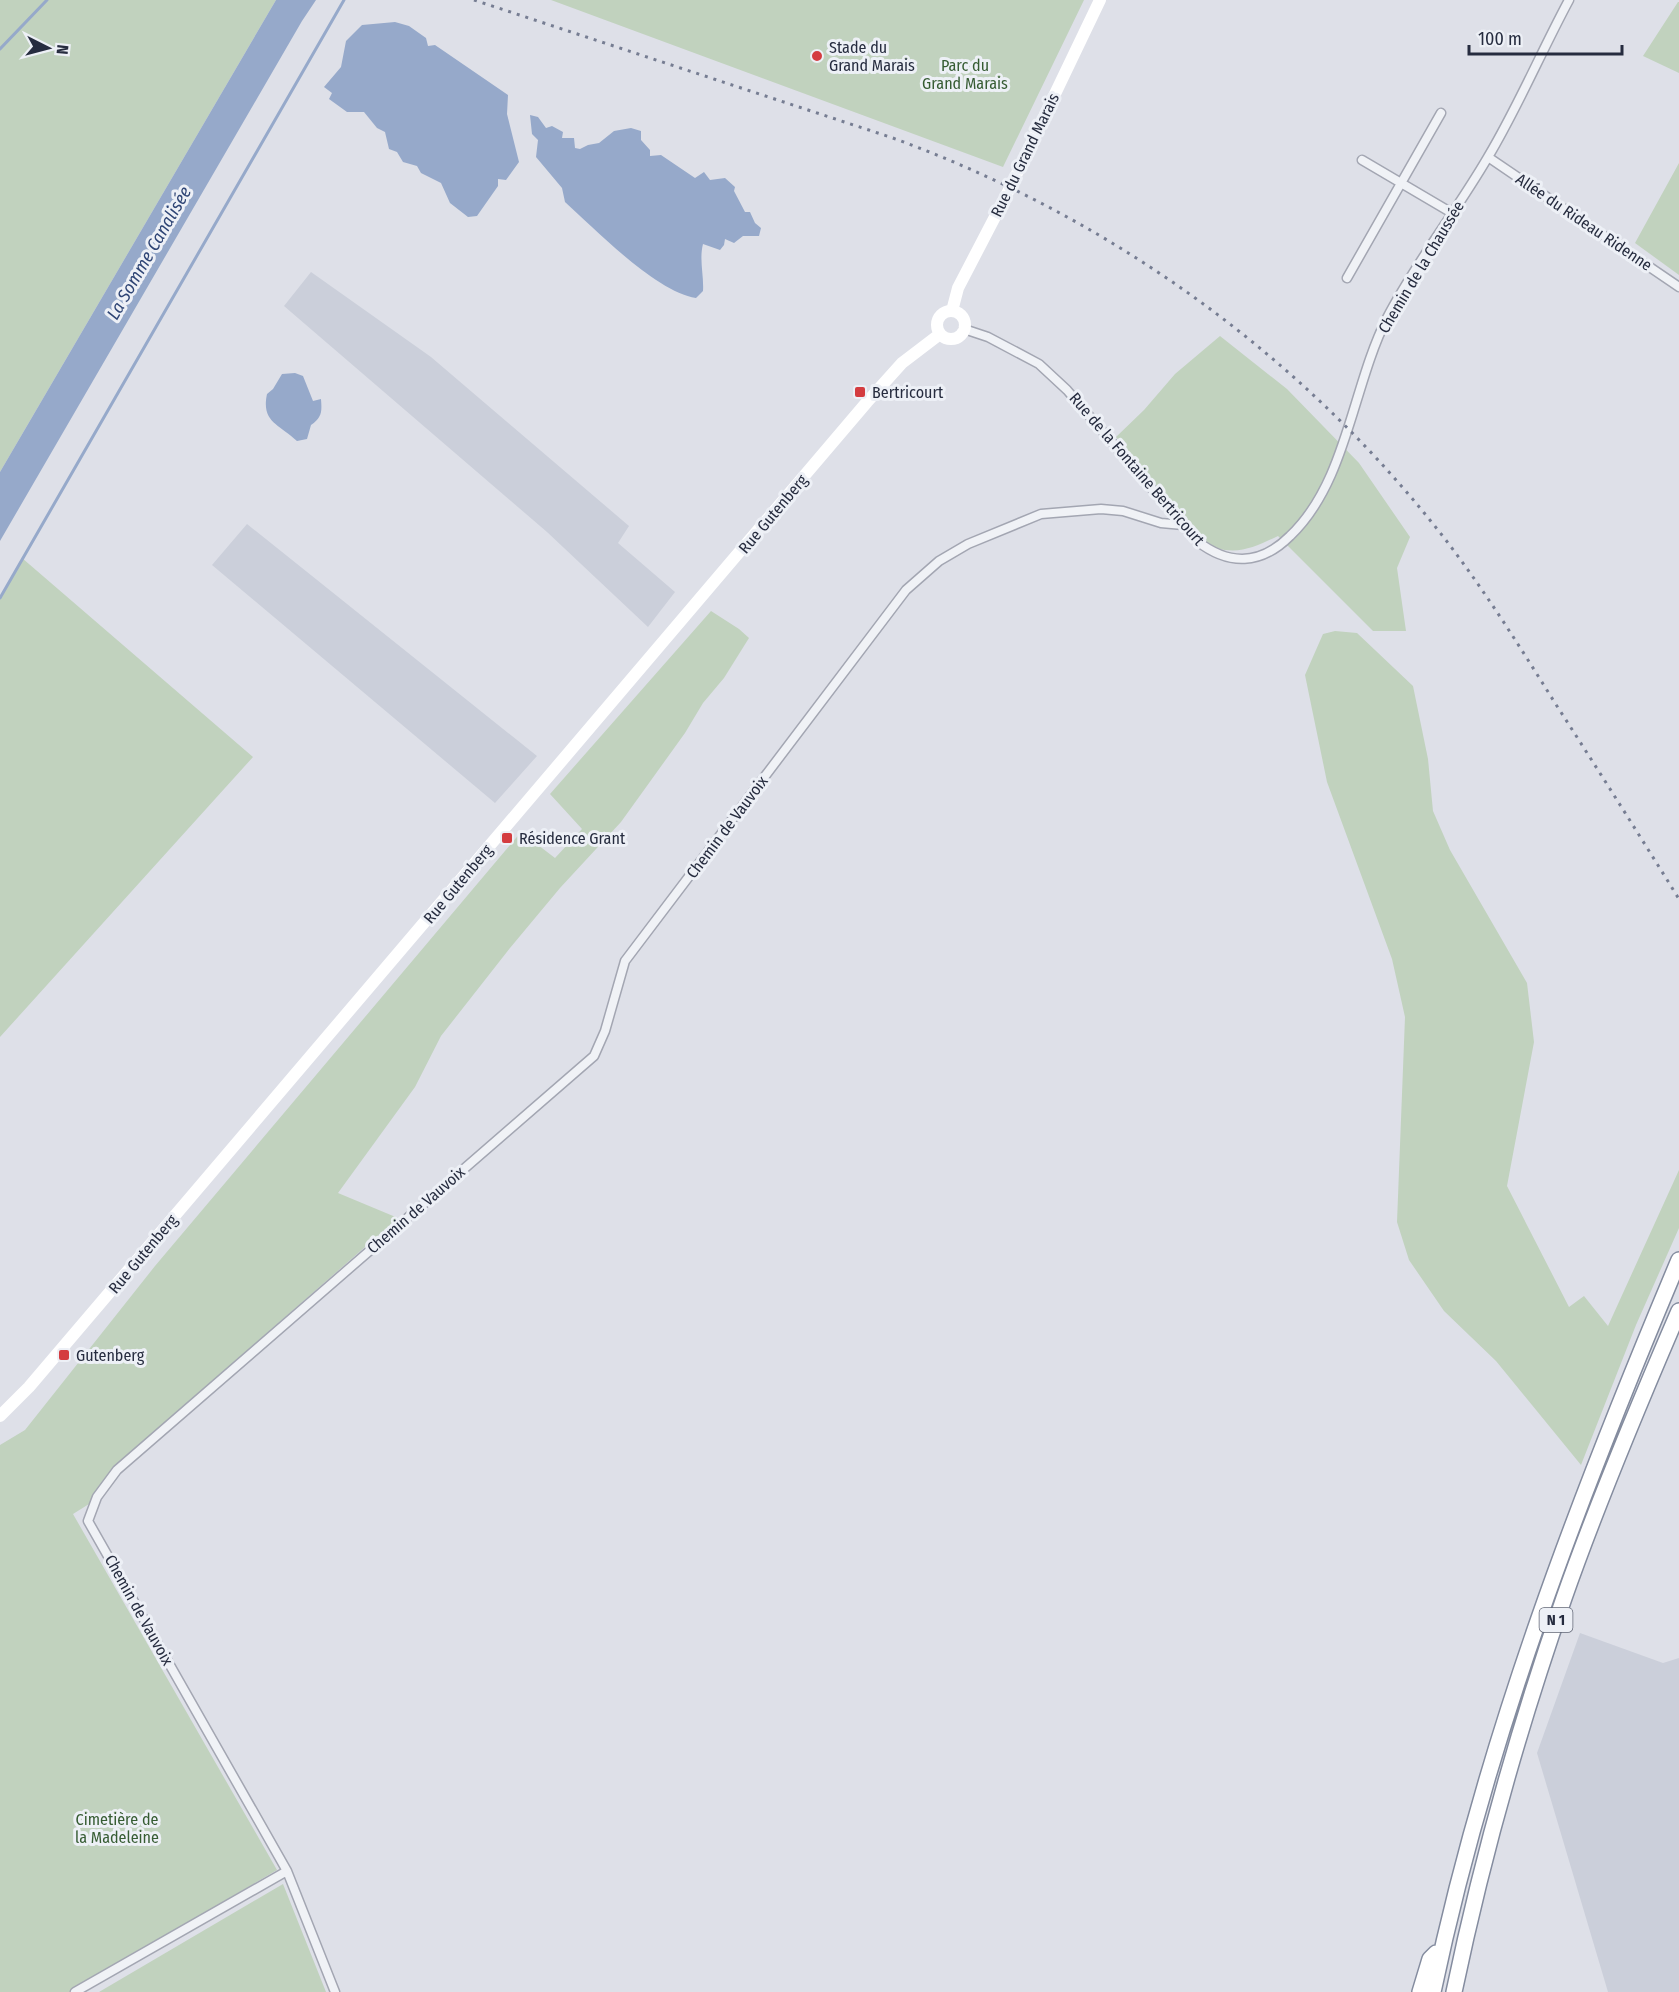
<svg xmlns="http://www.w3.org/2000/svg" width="1679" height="1992" viewBox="0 0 1679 1992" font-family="'Fira Sans Condensed',sans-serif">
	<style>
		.built { fill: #cbcfda }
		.green { fill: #c1d2be }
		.water { fill: #96a9ca }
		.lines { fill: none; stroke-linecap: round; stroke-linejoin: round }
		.stream { stroke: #96a9ca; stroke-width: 3 }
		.street-casing { stroke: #a3a6b2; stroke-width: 11 }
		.highway-casing { stroke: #848c9f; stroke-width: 18 }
		.street { stroke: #f0f2f6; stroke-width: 8 }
		.secondary { stroke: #fff; stroke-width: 12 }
		.highway { stroke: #fff; stroke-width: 15 }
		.rail { stroke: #767d92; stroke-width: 3; stroke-dasharray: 3 6; stroke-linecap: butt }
		.poi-dot { fill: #d43c40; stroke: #edf0f6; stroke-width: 2 }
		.labels { text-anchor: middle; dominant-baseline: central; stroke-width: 6; stroke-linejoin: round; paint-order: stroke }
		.shield { fill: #edf0f6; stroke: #626776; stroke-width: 1.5 }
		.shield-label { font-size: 15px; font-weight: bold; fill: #262c3f }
		.poi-label { font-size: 16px; fill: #262c3f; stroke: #edf0f6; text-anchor: start }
		.park-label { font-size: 16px; fill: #365c33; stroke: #edf0f6 }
		.street-label { font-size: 16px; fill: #262c3f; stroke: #edf0f6 }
		.water-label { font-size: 18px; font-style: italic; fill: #2f4575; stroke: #edf0f6 }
	</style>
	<rect width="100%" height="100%" fill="#dee0e8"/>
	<path class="built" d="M311,272L431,357L629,526L618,543L675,592L648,627L547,532L284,306Z
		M247,524L537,756L495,803L212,565Z
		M1580,1633L1663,1663L1679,1658V1992H1608L1537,1753Z"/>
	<path class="green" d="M0,0H276L0,472Z
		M551,0H1084L1003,167Z
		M1678,2H1679V73L1643,56Z
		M1679,163V275L1635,243Z
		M1220,336L1287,389L1359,463L1410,537L1397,568L1406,631H1373L1278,536C1257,546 1240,555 1216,548C1196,542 1133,457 1116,437L1144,410L1175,374Z
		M22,558L253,757L0,1037V597Z
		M711,611L739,629L749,638L724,678L703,703L685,733L621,822L560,888L510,948L441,1036L415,1087L338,1193L398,1218L119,1463L89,1504L73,1514L277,1870L70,1992H0V1445L25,1430L155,1266L521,832L555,858L582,829L550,794Z
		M1335,631L1357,633L1413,686L1428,759L1433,811L1450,850L1527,983L1534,1042L1507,1186L1569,1307L1584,1296L1608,1326L1679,1170V1228L1636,1325L1581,1465L1496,1361L1444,1311L1409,1260L1397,1222L1405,1017L1392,959L1327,782L1305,675L1323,634Z
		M283,1884L326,1992H99Z"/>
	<path class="water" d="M276,0H316L302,21L0,541V472Z
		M395,22L409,26L426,38L428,46L435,45L508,95L507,114L519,162L506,180L498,179V186L477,216L468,217L450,203L441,183L421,173L417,166L403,162L397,152L389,149L385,132L377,128L364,112H347L329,99L332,93L324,87L341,67L346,41L362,25Z
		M530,115L538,117L546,128L552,126L563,132L562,138H574L575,148L580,149L588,145L599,143L614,131L631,128L641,131V140L650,150V156L661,155L695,178L704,172L710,180L725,178L735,187L734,191L745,212H750L755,223L761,228L759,236H743L734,243L725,239L724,245L720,250L703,244C699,260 704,275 703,291L696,298C656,292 596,230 565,202L562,188L536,157L538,140L532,134Z
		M295,373L303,376L313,401L321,399C322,412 322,417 311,425L307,439L297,441C279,424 261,422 267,394L273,389L282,374Z"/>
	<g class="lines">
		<path class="stream" d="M0,49L47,0
			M0,598L344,0"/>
		<defs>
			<path id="street" d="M1488,157L1679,287
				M1362,160L1452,213
				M1347,278L1441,113
				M964,329L988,337L1039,364L1067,390L1197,541C1229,566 1261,565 1290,536C1347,482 1352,387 1387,318C1416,262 1456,212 1488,157C1518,107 1541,52 1569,0
				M75,1992L287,1871
				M335,1992L287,1871L88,1521L97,1497L117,1470L594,1056L605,1031L625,961L906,590L939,561L968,544L1041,514L1101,509L1123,511L1161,523L1183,525"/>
			<path id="highway" d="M1420,1992L1430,1959L1436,1953
				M1433,1992C1486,1739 1579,1497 1679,1260
				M1454,1992C1482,1858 1519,1727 1564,1598C1598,1501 1638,1406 1679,1311"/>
		</defs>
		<use href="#street" class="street-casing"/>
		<use href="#highway" class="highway-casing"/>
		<use href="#street" class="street"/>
		<path class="secondary" d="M937 325a14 14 0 1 1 28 0a14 14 0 1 1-28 0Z
			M952,311L958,288L1010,188L1100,0
			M0,1416L29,1387L867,402L902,363L940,334"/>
		<use href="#highway" class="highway"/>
		<path class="rail" d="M474,0L890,137C1109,216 1302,355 1445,539C1485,591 1520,647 1555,703C1597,768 1638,833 1679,899"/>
	</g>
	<g class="poi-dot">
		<circle cx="817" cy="56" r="6"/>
		<rect x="854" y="386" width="12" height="12" rx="3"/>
		<rect x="501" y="832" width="12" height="12" rx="3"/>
		<rect x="58" y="1349" width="12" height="12" rx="3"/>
	</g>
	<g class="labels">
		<rect class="shield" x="1539.5" y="1608" width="33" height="24" rx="4.5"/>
		<g class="shield-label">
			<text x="1556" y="1620">N 1</text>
		</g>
		<g class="poi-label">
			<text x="829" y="47">Stade du<tspan x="829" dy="18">Grand Marais</tspan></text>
			<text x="872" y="392">Bertricourt</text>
			<text x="519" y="838">Résidence Grant</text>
			<text x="76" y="1355">Gutenberg</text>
		</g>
		<g class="park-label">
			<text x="965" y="65">Parc du<tspan x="965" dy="18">Grand Marais</tspan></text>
			<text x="117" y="1819">Cimetière de<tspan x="117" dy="18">la Madeleine</tspan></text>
		</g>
		<g class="street-label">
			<text transform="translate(1025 155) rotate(-64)">Rue du Grand Marais</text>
			<text transform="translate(1584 222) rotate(34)">Allée du Rideau Ridenne</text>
			<text transform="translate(1421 267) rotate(-59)">Chemin de la Chaussée</text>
			<text transform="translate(1137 469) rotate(49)">Rue de la Fontaine Bertricourt</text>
			<text transform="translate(773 514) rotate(-50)">Rue Gutenberg</text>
			<text transform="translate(727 827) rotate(-53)">Chemin de Vauvoix</text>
			<text transform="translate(458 884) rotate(-50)">Rue Gutenberg</text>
			<text transform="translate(416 1210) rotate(-41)">Chemin de Vauvoix</text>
			<text transform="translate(143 1254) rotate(-50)">Rue Gutenberg</text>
			<text transform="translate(139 1610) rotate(61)">Chemin de Vauvoix</text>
		</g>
		<g class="water-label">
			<text transform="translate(149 253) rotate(-60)">La Somme Canalisée</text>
		</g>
	</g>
	<g transform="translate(48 48) rotate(96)" stroke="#edf0f6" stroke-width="4.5" paint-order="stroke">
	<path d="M0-4.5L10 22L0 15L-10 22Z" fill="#262c3f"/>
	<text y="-9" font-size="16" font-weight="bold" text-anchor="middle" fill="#262c3f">N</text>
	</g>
	<path d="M1469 45v9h153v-9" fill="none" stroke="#262c3f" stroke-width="3"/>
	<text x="1478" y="45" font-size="18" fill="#262c3f" stroke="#edf0f6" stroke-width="4.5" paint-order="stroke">100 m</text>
</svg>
